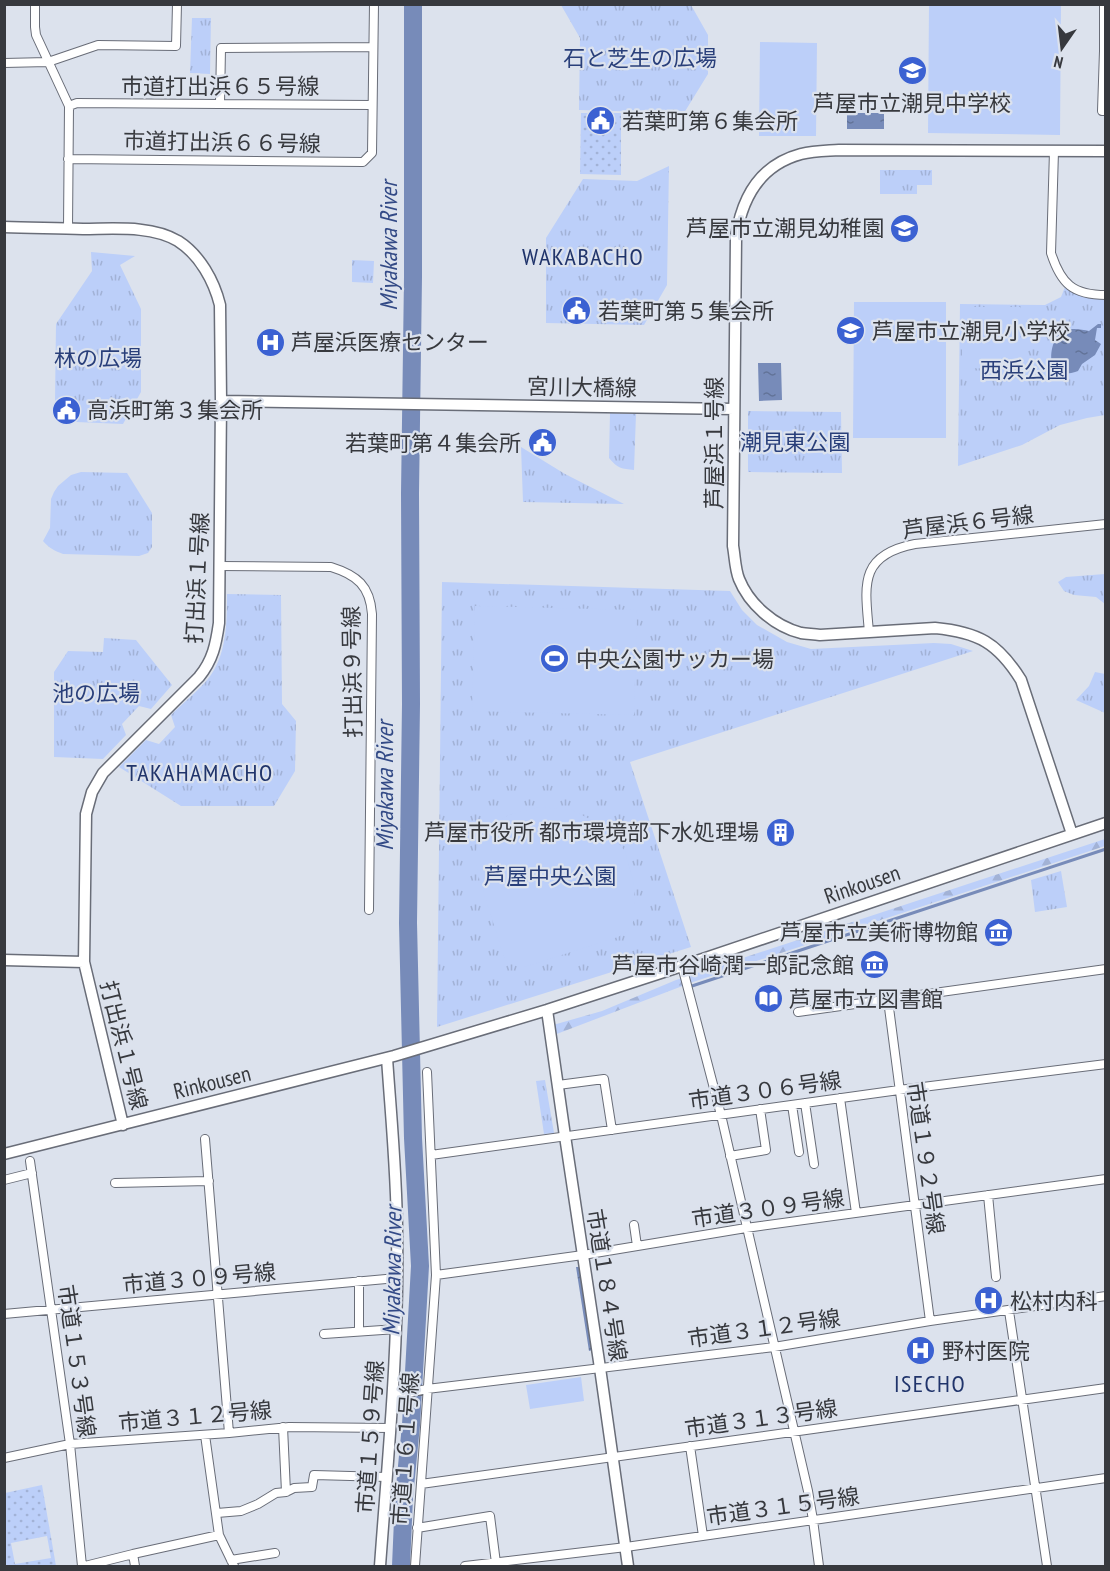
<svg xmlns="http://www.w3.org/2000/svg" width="1110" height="1571" viewBox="0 0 1110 1571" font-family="'PT Sans Narrow','Noto Sans JP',sans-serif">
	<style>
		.grass { fill: url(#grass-dots); fill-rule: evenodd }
		.forest { fill: url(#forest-firs) }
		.park { fill: url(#park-tufts) }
		.pitch { fill: #bccff9 }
		.water { fill: url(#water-ripples) }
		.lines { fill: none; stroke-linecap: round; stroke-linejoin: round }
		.stream { stroke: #778bb9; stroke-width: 3 }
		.river { stroke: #778bb9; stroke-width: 18 }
		.minor-casing { stroke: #696d78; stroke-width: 10 }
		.tertiary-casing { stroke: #696d78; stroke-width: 13 }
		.minor { stroke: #fff; stroke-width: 8 }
		.tertiary { stroke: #fff; stroke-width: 10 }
		.labels { text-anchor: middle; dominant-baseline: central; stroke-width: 4.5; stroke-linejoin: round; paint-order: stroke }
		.park-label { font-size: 22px; fill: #293f7a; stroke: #dce2ed }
		.street-label { font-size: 22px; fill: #37393e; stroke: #dce2ed }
		.poi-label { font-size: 22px; fill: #37393e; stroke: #dce2ed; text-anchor: start }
		.water-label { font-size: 24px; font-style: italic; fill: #334a86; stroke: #dce2ed }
		.neighbourhood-label { font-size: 24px; letter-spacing: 1.5px; fill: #20346b; stroke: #dce2ed }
	</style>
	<defs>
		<pattern id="grass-dots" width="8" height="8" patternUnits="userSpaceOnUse" patternTransform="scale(1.5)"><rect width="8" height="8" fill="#bccff9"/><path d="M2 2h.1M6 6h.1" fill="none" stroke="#a2b2d6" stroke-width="1.8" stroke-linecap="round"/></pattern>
		<pattern id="forest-firs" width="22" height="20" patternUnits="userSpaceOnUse" patternTransform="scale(1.5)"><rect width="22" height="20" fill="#bccff9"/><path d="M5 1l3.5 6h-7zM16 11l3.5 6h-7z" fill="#a2b2d6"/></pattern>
		<pattern id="park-tufts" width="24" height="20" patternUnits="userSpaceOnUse" patternTransform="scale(1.5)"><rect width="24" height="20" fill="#bccff9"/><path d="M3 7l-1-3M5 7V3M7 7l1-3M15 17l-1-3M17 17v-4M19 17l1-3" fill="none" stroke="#a2b2d6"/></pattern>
		<pattern id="water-ripples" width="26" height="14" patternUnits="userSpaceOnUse" patternTransform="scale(1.5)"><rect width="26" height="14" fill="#778bb9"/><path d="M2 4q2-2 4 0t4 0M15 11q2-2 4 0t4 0" fill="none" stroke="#627398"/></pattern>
	</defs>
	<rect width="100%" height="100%" fill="#dce2ed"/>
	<path class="grass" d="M581,113H621V175L580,174Z
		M42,1485L56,1566H5V1493ZM47,1536L51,1558L15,1564L11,1543Z"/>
	<path class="forest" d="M1105,839V846L693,982L554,1035L553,1025L602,1011L676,980Z"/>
	<path class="park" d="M561,5H691L708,35V74L684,113L579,110L580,38Z
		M192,18H211L210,74L190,73Z
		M669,166L667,285L644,325L546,323V238L583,179L637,181Z
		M880,170H932V185H917V194H880Z
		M91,252L135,256L120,265L141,309V392L123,424L76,422V401H55L56,324L92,271Z
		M352,260L374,261L373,283L352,282Z
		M1065,287C1078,296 1089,299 1105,299V415L1087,418L1060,425L1022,445L958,466L960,304L1045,305L1061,297Z
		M748,411L841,412L842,473L748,472Z
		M610,413L636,414L634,470C622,469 617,468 609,458Z
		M521,447L565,474L624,504L523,502Z
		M81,472L127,473L152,513V547L148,553L139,556L63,554C55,551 49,548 43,541L50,528L51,499L54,492L58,486L71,475Z
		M1105,574V604L1096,597L1074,595L1064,591L1058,582L1066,577Z
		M442,582L730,591L742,610L757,625L787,642L811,649L934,643L951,644L973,651L630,762L691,947L437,1027Z
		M227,594L281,595L282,704L296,721L295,771L274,806H181L119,767L146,740L159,744L175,727L171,715C183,703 198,691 208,679C227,655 227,623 227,594Z
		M104,638L136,640L172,685L151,709L139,706L122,724L126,735L103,759L54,757V672L68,651L103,652Z
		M1095,672L1105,674V713L1076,700L1089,686Z
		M1061,871L1067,907L1035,912L1031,880Z
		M545,1080L554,1133L544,1134L536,1081Z"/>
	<path class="pitch" d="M929,5H1061L1060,135L928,133Z
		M760,42L817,43L816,136H759Z
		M854,302H946V438H853Z
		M962,307H1020V369L962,368Z
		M475,606L637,610L634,715L472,711Z
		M539,807L572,810L605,827L625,851L634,885L635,911L633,922L627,932L618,937L521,968L505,960L479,878L476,864V851L478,844L485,832L508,815Z
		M581,1377L584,1401L530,1409L526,1385Z"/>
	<path class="water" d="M847,113H884V129H847Z
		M1098,324H1101V328H1097L1095,340L1101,344L1095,355L1082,364L1078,371C1067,375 1061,374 1052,366C1049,351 1054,328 1074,329C1079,329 1085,330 1089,331Z
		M758,363H781L782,400L759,401Z
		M576,1267H580L592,1350L589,1351Z"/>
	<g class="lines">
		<path class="stream" d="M692,986L1106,849"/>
		<path class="river" d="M401,1566L404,1497L411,1425L420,1266L413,1138L408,923L411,704L410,493L413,277V4"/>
		<defs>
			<path id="minor" d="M35,4V27L36,35L69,106L68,228
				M1104,4V51L1102,111H1106
				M4,63L48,62L98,45L176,46L177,4
				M220,104L221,48L373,47
				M69,106L77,103L372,105
				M1054,151L1051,253C1061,284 1073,295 1106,295
				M68,159L363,162L372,153L374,4
				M219,566L331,567C357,575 370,586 372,614L369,910
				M869,632C865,586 858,555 915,544L1106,524
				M682,966L721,1115L808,1491L813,1520L819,1566
				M888,1000L930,1321
				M798,1012L1106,969
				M558,1085L604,1079L612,1130
				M840,1098L856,1213
				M805,1103L814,1164
				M792,1105L799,1152
				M205,1139L229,1433
				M431,1155L899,1090L1106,1064
				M730,1156L766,1150L760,1109
				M30,1161L70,1444L82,1566
				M4,1180L32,1173
				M115,1183L209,1181
				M988,1195L996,1277
				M634,1225L637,1246
				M436,1275L583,1255L746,1228L1106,1179
				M1009,1311L1047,1566
				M4,1314L397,1278
				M359,1331V1281
				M324,1334L397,1329
				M393,1396L427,1389L774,1347L930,1321L1106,1296
				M283,1427L286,1492
				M205,1435L219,1535L234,1566
				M690,1446L703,1536
				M4,1458L70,1444L229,1433L289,1427L391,1428
				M421,1484L1106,1388
				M217,1513L241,1511L258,1504L276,1493L286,1492L294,1488L312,1487L314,1475L387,1477
				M417,1528L490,1516L496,1563
				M133,1554L135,1566
				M231,1560L275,1553
				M85,1566L133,1554L219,1535
				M415,1566L436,1275L427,1072
				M465,1566L626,1547L1106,1478"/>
			<path id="tertiary" d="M4,227C31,228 57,228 83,229C113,229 151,225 178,241C200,255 214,281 220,305L221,401L219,623C216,644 213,660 199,677L103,773L92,792L86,814L84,962L123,1125
				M221,401L734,409
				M1072,834L1021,680C998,643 978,632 935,628L820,635C813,634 807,634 801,633C774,626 749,604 739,579C735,569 735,557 733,546L736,237C742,197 760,165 801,154C814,151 826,151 839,150L1106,151
				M4,960L84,962
				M547,1010L565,1136L600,1368L628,1566
				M4,1154L394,1056L547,1010L682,966L1106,823
				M380,1566C388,1456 399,1346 397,1235C397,1176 391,1117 387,1058"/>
		</defs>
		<use href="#minor" class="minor-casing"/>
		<use href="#tertiary" class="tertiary-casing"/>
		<use href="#minor" class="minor"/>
		<use href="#tertiary" class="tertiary"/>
	</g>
	<defs>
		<symbol id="school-disc" viewBox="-11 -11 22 22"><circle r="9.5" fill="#3b61d2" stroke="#dce2ed"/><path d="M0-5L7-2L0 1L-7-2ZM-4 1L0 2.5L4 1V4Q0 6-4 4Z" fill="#fff"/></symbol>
		<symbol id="civic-disc" viewBox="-11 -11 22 22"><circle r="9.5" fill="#3b61d2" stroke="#dce2ed"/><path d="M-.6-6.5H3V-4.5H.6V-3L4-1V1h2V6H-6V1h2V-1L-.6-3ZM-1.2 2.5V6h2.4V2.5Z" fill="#fff"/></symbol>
		<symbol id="hospital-disc" viewBox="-11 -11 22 22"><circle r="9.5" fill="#3b61d2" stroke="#dce2ed"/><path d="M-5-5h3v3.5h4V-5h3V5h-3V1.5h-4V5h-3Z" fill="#fff"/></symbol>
		<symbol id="stadium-disc" viewBox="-11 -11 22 22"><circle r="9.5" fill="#3b61d2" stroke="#dce2ed"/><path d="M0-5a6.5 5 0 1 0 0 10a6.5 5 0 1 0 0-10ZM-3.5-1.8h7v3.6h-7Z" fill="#fff"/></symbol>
		<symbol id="building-disc" viewBox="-11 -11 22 22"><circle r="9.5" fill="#3b61d2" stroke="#dce2ed"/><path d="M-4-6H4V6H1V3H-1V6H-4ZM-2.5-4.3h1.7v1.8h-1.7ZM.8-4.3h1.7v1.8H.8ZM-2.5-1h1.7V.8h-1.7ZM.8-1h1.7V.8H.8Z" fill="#fff"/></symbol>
		<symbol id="museum-disc" viewBox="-11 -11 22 22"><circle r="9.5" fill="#3b61d2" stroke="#dce2ed"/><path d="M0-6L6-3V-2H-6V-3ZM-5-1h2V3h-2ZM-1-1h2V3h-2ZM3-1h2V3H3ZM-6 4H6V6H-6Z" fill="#fff"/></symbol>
		<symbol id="library-disc" viewBox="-11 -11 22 22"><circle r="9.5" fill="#3b61d2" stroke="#dce2ed"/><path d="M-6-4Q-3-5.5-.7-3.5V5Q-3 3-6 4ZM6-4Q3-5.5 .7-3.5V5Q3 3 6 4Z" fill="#fff"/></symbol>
	</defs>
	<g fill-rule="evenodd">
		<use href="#school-disc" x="896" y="54" width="33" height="33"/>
		<use href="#civic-disc" x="584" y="104" width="33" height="33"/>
		<use href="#school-disc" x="888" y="212" width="33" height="33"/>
		<use href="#civic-disc" x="560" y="294" width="33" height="33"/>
		<use href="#school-disc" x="834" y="314" width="33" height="33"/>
		<use href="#hospital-disc" x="254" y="326" width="33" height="33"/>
		<use href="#civic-disc" x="50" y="394" width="33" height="33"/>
		<use href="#civic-disc" x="526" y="426" width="33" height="33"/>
		<use href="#stadium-disc" x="538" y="642" width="33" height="33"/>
		<use href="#building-disc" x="764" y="816" width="33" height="33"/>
		<use href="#museum-disc" x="982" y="916" width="33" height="33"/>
		<use href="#museum-disc" x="858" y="948" width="33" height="33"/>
		<use href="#library-disc" x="752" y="982" width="33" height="33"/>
		<use href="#hospital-disc" x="972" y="1284" width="33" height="33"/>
		<use href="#hospital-disc" x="904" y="1334" width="33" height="33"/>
	</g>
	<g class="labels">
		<g class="park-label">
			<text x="640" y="58">石と芝生の広場</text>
			<text x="98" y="358">林の広場</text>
			<text x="1024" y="370">西浜公園</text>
			<text x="795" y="442">潮見東公園</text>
			<text x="96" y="693">池の広場</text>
			<text x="550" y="876">芦屋中央公園</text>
		</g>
		<g class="street-label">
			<text x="220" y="86">市道打出浜６５号線</text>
			<text transform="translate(222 142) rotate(1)">市道打出浜６６号線</text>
			<text transform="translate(582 387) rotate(1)">宮川大橋線</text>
			<text transform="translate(714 443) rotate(-90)">芦屋浜１号線</text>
			<text transform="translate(968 522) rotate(-7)">芦屋浜６号線</text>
			<text transform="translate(197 578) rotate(-87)">打出浜１号線</text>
			<text transform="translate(352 672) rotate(-91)">打出浜９号線</text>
			<text transform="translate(862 884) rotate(-19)">Rinkousen</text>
			<text transform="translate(124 1045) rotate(76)">打出浜１号線</text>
			<text transform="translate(212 1082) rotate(-14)">Rinkousen</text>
			<text transform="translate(765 1090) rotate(-8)">市道３０６号線</text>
			<text transform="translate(926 1158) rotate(82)">市道１９２号線</text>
			<text transform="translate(768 1208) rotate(-8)">市道３０９号線</text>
			<text transform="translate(199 1278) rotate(-5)">市道３０９号線</text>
			<text transform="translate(607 1285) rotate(81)">市道１８４号線</text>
			<text transform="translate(764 1328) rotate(-8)">市道３１２号線</text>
			<text transform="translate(77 1361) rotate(82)">市道１５３号線</text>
			<text transform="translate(195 1416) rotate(-5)">市道３１２号線</text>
			<text transform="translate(761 1418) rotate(-8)">市道３１３号線</text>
			<text transform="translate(370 1437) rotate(-86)">市道１５９号線</text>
			<text transform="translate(405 1449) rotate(-86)">市道１６１号線</text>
			<text transform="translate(783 1506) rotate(-8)">市道３１５号線</text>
		</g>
		<g class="poi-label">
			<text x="912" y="103" text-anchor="middle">芦屋市立潮見中学校</text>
			<text x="622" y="121">若葉町第６集会所</text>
			<text x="884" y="228" text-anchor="end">芦屋市立潮見幼稚園</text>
			<text x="598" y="311">若葉町第５集会所</text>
			<text x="872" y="331">芦屋市立潮見小学校</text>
			<text x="291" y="342">芦屋浜医療センター</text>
			<text x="87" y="410">高浜町第３集会所</text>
			<text x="521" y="443" text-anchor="end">若葉町第４集会所</text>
			<text x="576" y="659">中央公園サッカー場</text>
			<text x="759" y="832" text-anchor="end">芦屋市役所 都市環境部下水処理場</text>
			<text x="978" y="932" text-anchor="end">芦屋市立美術博物館</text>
			<text x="854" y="965" text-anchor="end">芦屋市谷崎潤一郎記念館</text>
			<text x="789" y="999">芦屋市立図書館</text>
			<text x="1010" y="1301">松村内科</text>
			<text x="942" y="1351">野村医院</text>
		</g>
		<g class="water-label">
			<text transform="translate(388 246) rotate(-90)">Miyakawa River</text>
			<text transform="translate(384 786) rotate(-90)">Miyakawa River</text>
			<text transform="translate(392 1271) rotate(-89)">Miyakawa River</text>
		</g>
		<g class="neighbourhood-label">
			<text x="583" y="256">WAKABACHO</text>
			<text x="200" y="772">TAKAHAMACHO</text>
			<text x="930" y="1383">ISECHO</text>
		</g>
	</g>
	<rect width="1110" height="1571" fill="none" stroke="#37393e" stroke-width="12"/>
	<g transform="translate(1062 48) rotate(194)" stroke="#dce2ed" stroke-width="4.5" paint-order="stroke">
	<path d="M0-4.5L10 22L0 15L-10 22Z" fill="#37393e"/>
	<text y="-9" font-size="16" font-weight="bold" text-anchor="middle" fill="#37393e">N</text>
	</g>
</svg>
